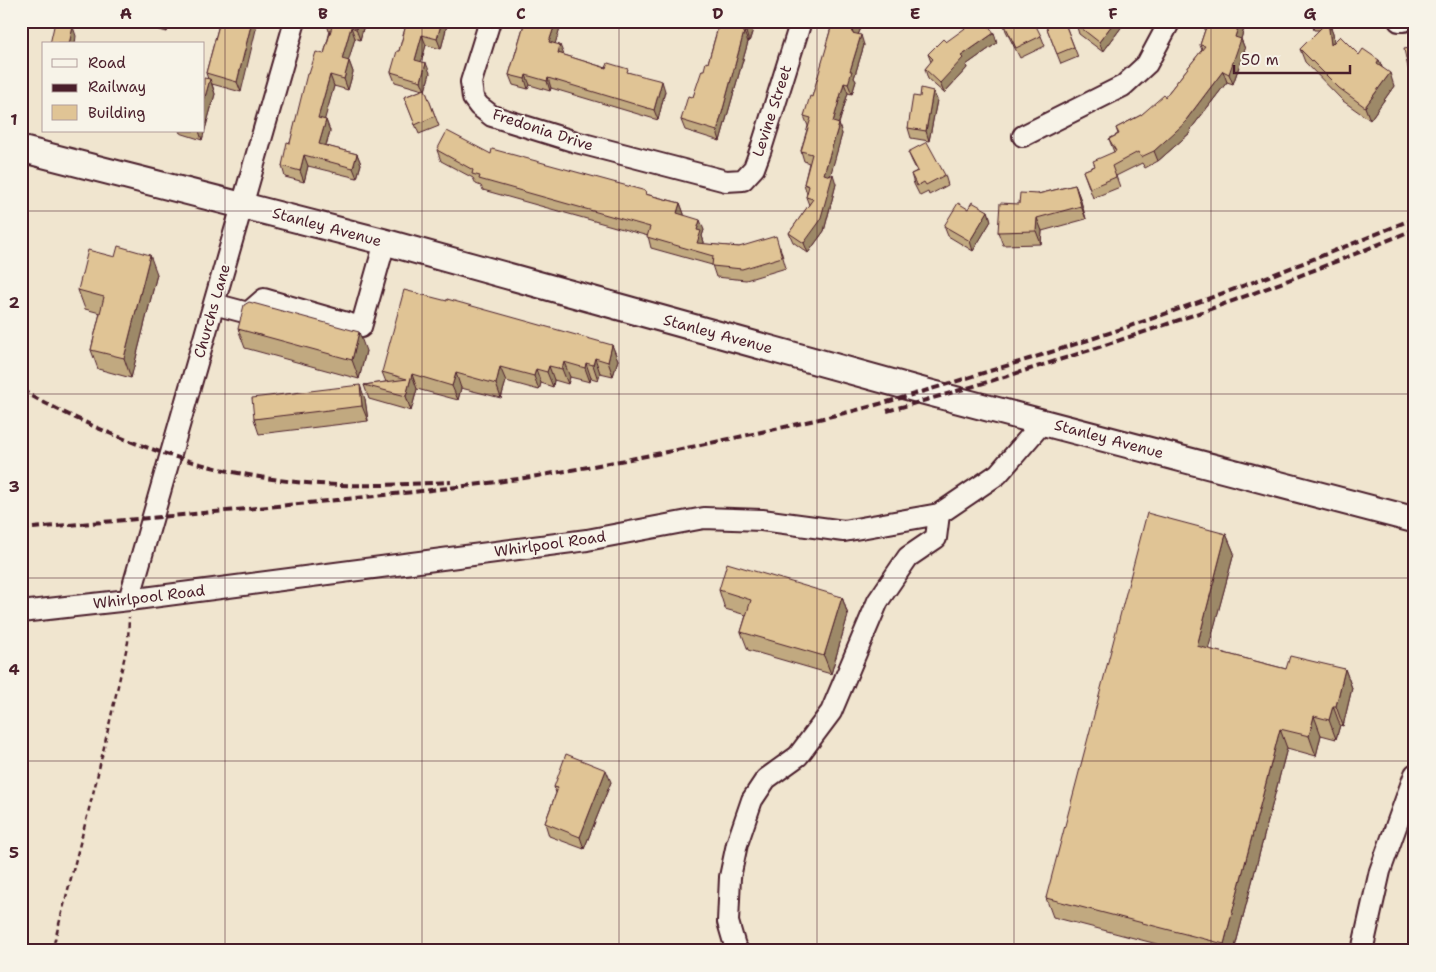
<svg xmlns="http://www.w3.org/2000/svg" width="1436" height="972" viewBox="0 0 1436 972" font-family="'Shantell Sans',sans-serif">
	<style>
		.lines { fill: none; stroke-linecap: round; stroke-linejoin: round }
		.minor-casing { stroke: #4a1f2b; stroke-width: 24 }
		.major-casing { stroke: #4a1f2b; stroke-width: 29 }
		.path { stroke: #4a1f2b; stroke-width: 2.5; stroke-dasharray: 5 4; stroke-linecap: butt }
		.minor { stroke: #f7f3e8; stroke-width: 20 }
		.major { stroke: #f7f3e8; stroke-width: 25 }
		.rail { stroke: #4a1f2b; stroke-width: 4; stroke-dasharray: 8 4; stroke-linecap: butt }
		.wall { fill: #c1a980; stroke: #4a1f2b }
		.shaded-wall { fill: #9d8968; stroke: #4a1f2b }
		.building { fill: #e0c495; stroke: #4a1f2b }
		.grid { fill: none; stroke: #4a1f2b; stroke-width: 1; stroke-opacity: 0.55 }
		.labels { text-anchor: middle; dominant-baseline: central; stroke-width: 4; stroke-linejoin: round; paint-order: stroke }
		.street-label { font-size: 15px; fill: #4a1f2b; stroke: #f7f3e8 }
		.neatline { fill: none; stroke: #4a1f2b; stroke-width: 2 }
		.grid-label { font-size: 16px; text-anchor: middle; font-weight: bold; fill: #4a1f2b }
	</style>
	<rect width="100%" height="100%" fill="#f0e5cf"/>
	<filter id="ink" filterUnits="userSpaceOnUse"><feTurbulence type="fractalNoise" baseFrequency=".02" numOctaves="2"/><feDisplacementMap in="SourceGraphic" scale="10" xChannelSelector="R" yChannelSelector="G"/><feConvolveMatrix kernelMatrix="1 2 1 2 8 2 1 2 1" color-interpolation-filters="sRGB"/></filter>
	<g filter="url(#ink)">
		<g class="lines">
			<defs>
				<path id="minor" d="M490,21L471,82L473,98L479,106L492,116L576,142L726,181L743,180L754,168L761,149L801,21
					M1399,21H1404
					M1023,136L1123,86L1147,64L1170,21
					M214,304L248,313L264,299L361,327L385,242
					M129,600L295,21
					M21,612L129,600L587,540L704,518L762,520L844,531L939,514L998,474L1043,422
					M738,951L735,946L728,922L730,877L737,844L752,800L766,779L798,756L831,712L878,601L908,557L936,538L939,514
					M1362,951L1380,871L1415,774"/>
				<path id="major" d="M21,149L385,242L923,391L1415,520"/>
			</defs>
			<use href="#minor" class="minor-casing"/>
			<use href="#major" class="major-casing"/>
			<path class="path" d="M52,951L96,782L128,642L129,617"/>
			<use href="#minor" class="minor"/>
			<use href="#major" class="major"/>
			<path class="rail" d="M21,390C113,441 213,477 319,484C363,487 407,484 451,482
				M887,411C1067,361 1243,302 1415,229
				M21,529C127,520 232,511 337,500C402,493 467,487 531,477C637,459 744,437 849,412C909,397 969,377 1029,359C1160,318 1288,271 1415,218"/>
		</g>
		<path class="wall" d="M125,21H169L167,32Z
			M220,21L241,92L212,84L215,94L202,140L180,133L179,131H204L208,79L206,73Z
			M326,21H365L360,40L355,38L348,61H349L353,72L348,90L334,86L324,120H326L330,131L326,146L357,154L361,164L357,178L308,166L304,182L285,177L282,166L290,143L309,74L324,54L330,31H329Z
			M407,21H448L441,49L426,45L421,62L430,73L425,90L439,126L419,134L404,97L423,90L395,82L391,72L399,51Z
			M525,21H562L555,43L564,55L606,68L630,73L665,91L658,120L551,88L550,91L530,85L528,89L513,85L509,75Z
			M833,21H864L858,35L864,45L854,78L856,81L852,94L848,93L839,124L842,134L830,175L836,184L824,231L808,253L793,242L789,233L809,205L806,197L807,194L804,184L809,163L804,161L801,151L808,126L804,116L812,97L827,47L826,45Z
			M1003,21L1031,24L1041,36L1045,46L1020,58L1006,31Z
			M1064,21L1078,57L1061,64L1046,26Z
			M1208,21H1246L1241,39L1245,49L1233,84L1227,82L1190,130L1191,132L1158,161L1145,168L1142,163L1116,176L1120,187L1093,198L1083,171L1095,166L1114,152L1109,139L1118,134L1116,128L1141,115L1165,97L1202,50L1200,45Z
			M1311,21H1332V28L1331,29L1333,34L1334,42L1359,55L1379,60L1382,67L1394,86L1370,120L1343,101L1305,62L1300,49L1320,30H1314Z
			M717,24L754,26L749,42H748L720,141L685,130L681,120L693,97L704,70L708,63L718,27Z
			M1076,24L1123,25L1103,52L1079,34Z
			M994,33L997,43L966,65L967,68L944,93L928,79L925,69L931,62L928,54Z
			M1415,47V94L1412,86Z
			M933,91L937,100L929,141L911,138L908,128L920,97Z
			M437,150L491,154L680,203L684,214V215L704,230L702,236L704,242V244L739,247H780L786,268L746,280L716,277L712,265L651,248L648,236L483,190L481,186L476,184L473,178L441,161Z
			M908,152L945,175L948,185L929,195L928,192L920,196L914,184L911,174L917,171L912,161Z
			M1075,185L1080,198L1086,219L1042,231L1041,244L1003,245L998,232L1019,204L1038,194Z
			M968,209L988,211L991,221L973,251L948,236L944,226Z
			M157,274L131,378L98,369L91,350L100,313L85,309L78,290Z
			M238,329L366,351L359,379L245,348Z
			M612,345L618,360L613,376L600,373L598,380L591,378L590,382L570,377L568,384L554,380L553,387L541,383L539,390L506,381L501,398L461,388L458,400L417,389L411,411L369,399L364,385L386,382L382,372Z
			M365,399L368,421L259,434L254,419Z
			M1226,534L1234,553L1208,649L1286,669H1345L1352,688L1343,726L1340,725L1336,739L1321,735L1316,756L1287,748L1234,951H1184L1053,917L1046,898Z
			M719,590L842,597L848,615L831,674L748,650L741,632L746,615L725,609Z
			M611,782L584,849L549,836L545,823L556,793L554,787Z"/>
		<path class="shaded-wall" d="M163,21H169L167,32Z
			M252,21H258L241,92L237,82Z
			M358,21H365L360,40L356,29Z
			M442,21H448L441,49L437,39Z
			M556,21H562L553,51L549,42Z
			M749,21H753L754,26L749,42L746,32Z
			M856,21H864L855,42L852,33Z
			M1115,21H1122L1123,25L1103,52L1099,42Z
			M1240,21H1246L1241,39L1245,49L1233,84L1229,74L1235,37Z
			M1328,21L1333,34L1336,57L1331,45Z
			M73,27L76,36L75,44H69Z
			M351,27L355,38L346,70L342,59Z
			M744,32L748,42L720,141L717,131Z
			M994,33L997,43L966,65L967,68L944,93L940,83L961,56Z
			M422,35L426,45L419,70L415,60Z
			M861,35L864,45L854,78L856,81L852,94L848,84L850,71Z
			M560,45L564,55L558,53Z
			M1379,60L1384,73L1377,64Z
			M349,61L353,72L348,90L344,79Z
			M426,63L430,73L425,91L421,81Z
			M1223,71L1227,82L1190,130L1191,132L1158,161L1154,151L1186,120Z
			M1390,73L1394,86L1370,120L1365,107Z
			M330,75L334,86L322,129L318,118Z
			M526,75L530,85L528,89L525,79Z
			M548,78L551,88L550,91L547,81Z
			M210,79L215,94L202,140L199,131H204V101Z
			M662,81L665,91L658,120L654,110Z
			M844,83L848,93L836,132L833,122Z
			M933,91L937,100L929,141L926,131Z
			M326,120L330,131L323,155L319,144Z
			M839,124L842,134L828,184L824,174Z
			M357,154L361,164L357,178L353,168Z
			M304,155L308,166L304,182L300,171Z
			M833,174L836,184L824,231L808,253L804,243Z
			M1075,185L1080,198L1086,219L1081,206Z
			M680,203L684,214L681,224L677,213Z
			M988,211L991,221L973,251L970,241Z
			M1037,218L1042,231L1041,244L1036,231Z
			M700,220L704,230L702,236L704,242L702,253L697,243V230Z
			M150,255L157,274L131,378L124,358Z
			M359,332L366,351L359,379L352,360Z
			M612,345L618,360L613,376L608,362Z
			M595,358L600,373L598,380L593,365Z
			M564,362L570,377L568,384L562,369Z
			M586,363L591,378L590,382L585,368Z
			M549,366L554,380L553,387L547,372Z
			M500,367L506,381L501,398L496,384Z
			M536,369L541,383L539,390L534,376Z
			M456,373L461,388L458,400L452,386Z
			M412,374L417,389L411,411L406,396Z
			M360,385L365,399L368,421L362,406Z
			M1226,534L1234,553L1204,665L1197,646Z
			M842,597L848,615L831,674L824,656Z
			M1345,669L1352,688L1343,726L1336,706Z
			M1333,706L1340,725L1336,739L1329,720Z
			M1314,716L1321,735L1316,756L1309,736Z
			M1280,729L1287,748L1234,951H1226L1224,944Z
			M606,770L611,782L584,849L580,837Z"/>
		<path class="building" d="M220,21H252L237,82L206,73Z
			M328,21H358L356,29L351,27L342,59L349,61L344,79L330,75L318,118L326,120L319,144L357,154L353,168L304,155L300,171L282,166L287,142L290,143L307,74H309L316,52L324,54L333,23Z
			M407,21H442L437,39L422,35L415,60L426,63L421,81L391,72L397,51H399Z
			M525,21H556L549,42L560,45L558,53L606,68L608,63L628,69L627,72L662,81L654,110L548,78L547,81L526,75L525,79L509,75Z
			M718,21H749L746,32H744L717,131L681,120L688,96L693,97L702,70H704L706,62L708,63L719,24H717Z
			M833,21H856L852,33L861,35L850,71H852L848,84L844,83L833,122L839,124L824,174L830,176L833,174L820,221L804,243L789,233L813,199L806,197L809,186L804,184L812,154L801,151L811,118L804,116L810,96L812,97L827,45H826Z
			M975,21H985L994,33L961,56L963,58L940,83L925,69L933,59L928,54L943,39L946,42Z
			M1003,21H1029L1031,24L1034,22L1041,36L1016,48Z
			M1056,21H1064L1074,47L1057,54L1046,26Z
			M1078,21H1115L1099,42L1076,24Z
			M1208,21H1240L1235,37L1241,39L1229,74L1223,71L1186,120L1187,121L1154,151L1141,157L1138,152L1112,166L1116,177L1090,188L1083,171L1095,166L1093,161L1116,151L1109,139L1119,134L1116,128L1141,115L1164,95L1165,97L1205,46L1200,45Z
			M1328,21L1331,45L1340,36L1359,55L1363,49L1379,60L1377,64L1390,73L1365,107L1339,88L1300,49Z
			M55,22L73,27L69,44H50Z
			M1415,47V86H1412L1404,49Z
			M204,78L210,79L204,101Z
			M921,88L933,91L926,131L908,128L913,96L920,97Z
			M425,89L435,116L415,125L404,97Z
			M447,131L491,154L492,149L646,191L645,194L680,203L677,213L700,220L697,230L701,231L697,243L739,247L776,236L782,257L742,269L712,266L713,256L647,237L650,227L479,179L480,176L472,174L473,170L437,150Z
			M927,142L945,175L926,185L924,182L917,186L911,174L918,171L908,152Z
			M1075,185L1081,206L1037,218L1036,231L998,232L1000,203L1019,204L1020,193L1038,194Z
			M972,202L988,211L970,241L944,226L958,203L968,209Z
			M118,246L150,255L124,358L91,350L104,297L78,290L88,250L115,257Z
			M404,290L447,301V299L612,345L608,362L595,358L593,365L586,363L585,368L564,362L562,369L549,366L547,372L536,369L534,376L500,367L496,384L456,373L452,386L412,374L406,396L364,385L407,379L382,372Z
			M249,302L359,332L352,360L238,329L244,305Z
			M360,385L362,406L254,419L252,398Z
			M1147,513L1226,534L1197,646L1286,669L1290,656L1345,669L1336,706H1333L1329,720L1314,716L1309,736L1280,729L1224,944L1046,898Z
			M727,563L842,597L824,656L741,632L751,600L719,590Z
			M566,754L606,770L580,837L545,823L558,788L554,787Z"/>
	</g>
	<path class="grid" d="M225,21V951M422,21V951M619,21V951M817,21V951M1014,21V951M1211,21V951M21,211H1415M21,394H1415M21,578H1415M21,761H1415"/>
	<g class="labels">
		<g class="street-label">
			<text transform="translate(772 111) rotate(-72)">Levine Street</text>
			<text transform="translate(543 130) rotate(18)">Fredonia Drive</text>
			<text transform="translate(327 227) rotate(15)">Stanley Avenue</text>
			<text transform="translate(212 311) rotate(-74)">Churchs Lane</text>
			<text transform="translate(718 334) rotate(15)">Stanley Avenue</text>
			<text transform="translate(1109 439) rotate(15)">Stanley Avenue</text>
			<text transform="translate(550 544) rotate(-8)">Whirlpool Road</text>
			<text transform="translate(149 597) rotate(-7)">Whirlpool Road</text>
		</g>
	</g>
	<rect width="1436" height="972" fill="none" stroke="#f7f3e8" stroke-width="55"/>
	<rect x="42" y="42" width="162" height="90" fill="#f7f3e8" stroke="#b29e9c"/>
	<rect x="52" y="59" width="25" height="8" fill="#f7f3e8" stroke="#b29e9c"/>
	<text x="88" y="68" font-size="15" fill="#4a1f2b">Road</text>
	<rect x="52" y="84" width="25" height="8" fill="#4a1f2b" stroke="#b29e9c"/>
	<text x="88" y="92" font-size="15" fill="#4a1f2b">Railway</text>
	<rect x="52" y="105" width="25" height="15" fill="#e0c495" stroke="#b29e9c"/>
	<text x="88" y="118" font-size="15" fill="#4a1f2b">Building</text>
	<path d="M1234 65v8h116v-8" fill="none" stroke="#4a1f2b" stroke-width="2.5"/>
	<text x="1241" y="65" font-size="15" fill="#4a1f2b" stroke="#f7f3e8" stroke-width="4" paint-order="stroke">50 m</text>
	<rect x="28" y="28" width="1380" height="916" class="neatline"/>
	<g class="grid-label">
		<text x="126" y="19">A</text>
		<text x="323" y="19">B</text>
		<text x="521" y="19">C</text>
		<text x="718" y="19">D</text>
		<text x="915" y="19">E</text>
		<text x="1113" y="19">F</text>
		<text x="1310" y="19">G</text>
		<text x="14" y="125">1</text>
		<text x="14" y="308">2</text>
		<text x="14" y="492">3</text>
		<text x="14" y="675">4</text>
		<text x="14" y="858">5</text>
	</g>
</svg>
